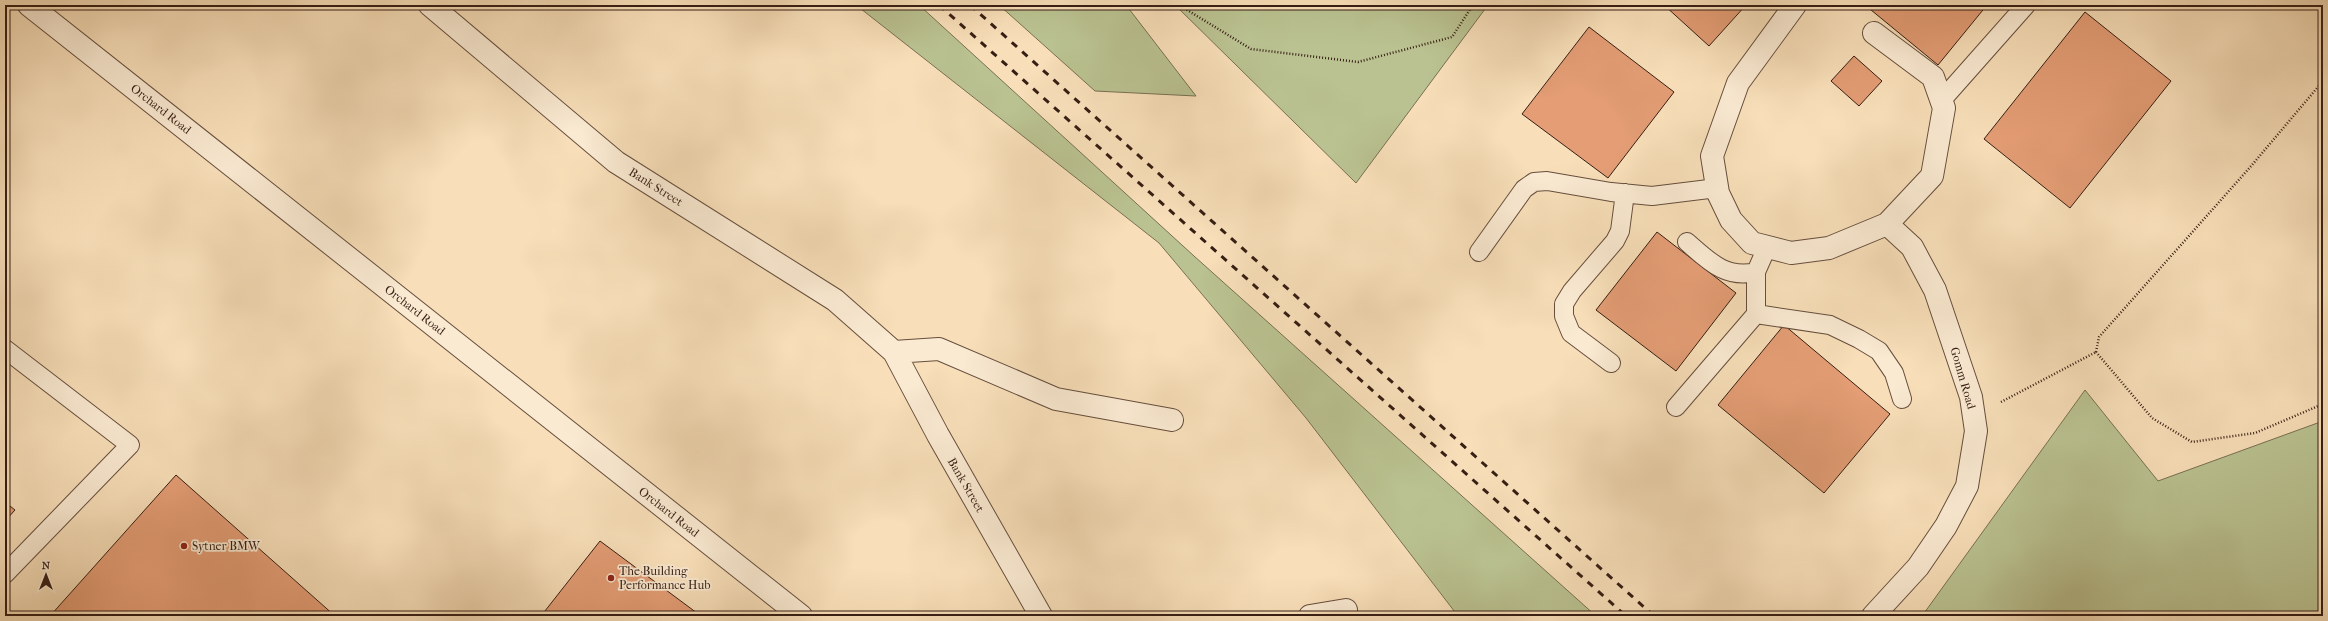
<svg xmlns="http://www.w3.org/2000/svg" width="2328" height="621" viewBox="0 0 2328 621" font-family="'IM FELL French Canon',serif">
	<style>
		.green { fill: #bac291; stroke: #787052 }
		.building { fill: #e49d75; stroke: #361e14 }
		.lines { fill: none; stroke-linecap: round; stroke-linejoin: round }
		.service-casing { stroke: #664e3d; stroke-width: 20 }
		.minor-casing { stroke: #664e3d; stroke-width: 24 }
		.path { stroke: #361e14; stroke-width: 2.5; stroke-dasharray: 1 2; stroke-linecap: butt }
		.service { stroke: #faead2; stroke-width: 18 }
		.minor { stroke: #faead2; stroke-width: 22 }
		.rail { stroke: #361e14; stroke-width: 3; stroke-dasharray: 7 7; stroke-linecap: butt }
		.poi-dot { fill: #8f2418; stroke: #faead2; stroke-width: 1.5 }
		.labels { text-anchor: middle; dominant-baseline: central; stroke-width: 3.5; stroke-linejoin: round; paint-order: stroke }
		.street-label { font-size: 12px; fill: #361e14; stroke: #faead2 }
		.poi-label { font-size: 12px; fill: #361e14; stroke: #faead2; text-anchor: start }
	</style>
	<rect width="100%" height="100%" fill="#f8dfb9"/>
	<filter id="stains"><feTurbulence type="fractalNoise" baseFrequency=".005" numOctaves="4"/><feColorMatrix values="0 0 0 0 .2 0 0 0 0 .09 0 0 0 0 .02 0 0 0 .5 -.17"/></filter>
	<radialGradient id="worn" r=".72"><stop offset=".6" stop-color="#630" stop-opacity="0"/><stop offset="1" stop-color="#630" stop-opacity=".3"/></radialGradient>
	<path class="green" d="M856,5H919L1194,256L1596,616H1458L1306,418L1159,243Z
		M999,5H1126L1196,96L1095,91Z
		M1175,5H1488L1356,183Z
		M2085,390L2158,481L2323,421V616H1922Z"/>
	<path class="building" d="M1664,5H1746L1709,46Z
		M1865,5H1987L1938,65Z
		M2085,12L2171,81L2070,208L1984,139Z
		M1589,27L1674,92L1608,178L1522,114Z
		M1854,56L1882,81L1859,106L1831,81Z
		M1657,232L1736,293L1676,371L1596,310Z
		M1784,325L1890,414L1824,493L1718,405Z
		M176,475L335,616H50Z
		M5,502L15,510L5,521Z
		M600,541L701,616H541Z"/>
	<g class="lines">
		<defs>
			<path id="service" d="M1941,101L2026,5
				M1687,242C1709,261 1725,279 1756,272
				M1767,247L1756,272V314L1830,325L1859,339L1879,351L1894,373L1902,399
				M1479,252L1524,189L1534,182L1547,181L1611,192L1652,196L1717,188
				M5,349L130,445L5,574
				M1611,363L1571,333L1564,316V304L1572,291L1615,241L1620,231L1625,193
				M1676,407L1756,314"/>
			<path id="minor" d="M29,5L801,616
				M430,5L616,162L835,300L894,352L938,435L1041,616
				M1795,5L1738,83L1712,156L1718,193L1731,220L1752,243L1791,253L1829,248L1887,224L1932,176L1944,108L1933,77L1874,33
				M894,352L939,349L1056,399L1172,420
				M1310,616L1346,610
				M1873,616L1918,567L1946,526L1967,486L1976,431L1971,397L1935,290L1912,247L1887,224"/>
		</defs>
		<use href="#service" class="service-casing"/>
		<use href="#minor" class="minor-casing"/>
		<path class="path" d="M1179,5L1251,49L1358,62L1452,37L1473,5
			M2096,352L2099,337L2252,165L2323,81
			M2096,352L2152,418L2192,442L2255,433L2323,404
			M2001,402L2096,352"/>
		<use href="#service" class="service"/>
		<use href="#minor" class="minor"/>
		<path class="rail" d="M939,5L1626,616
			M970,5L1654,616"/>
	</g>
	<g class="poi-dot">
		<circle cx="184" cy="546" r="4"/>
		<circle cx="611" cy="578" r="4"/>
	</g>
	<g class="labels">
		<g class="street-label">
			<text transform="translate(161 109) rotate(38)">Orchard Road</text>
			<text transform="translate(656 187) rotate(32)">Bank Street</text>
			<text transform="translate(415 310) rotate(38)">Orchard Road</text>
			<text transform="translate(1963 378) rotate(74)">Gomm Road</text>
			<text transform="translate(966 485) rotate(60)">Bank Street</text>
			<text transform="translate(669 512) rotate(38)">Orchard Road</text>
		</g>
		<g class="poi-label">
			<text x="192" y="546">Sytner BMW</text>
			<text x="619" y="571">The Building<tspan x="619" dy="14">Performance Hub</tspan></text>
		</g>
	</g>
	<rect width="2328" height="621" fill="none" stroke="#f8dfb9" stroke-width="20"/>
	<rect x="6" y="6" width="2316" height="609" fill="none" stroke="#361e14" stroke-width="2"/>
	<rect x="10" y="10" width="2308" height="601" fill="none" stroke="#361e14"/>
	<g transform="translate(46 575)" stroke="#faead2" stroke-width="3" paint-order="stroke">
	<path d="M0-3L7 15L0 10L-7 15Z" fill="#361e14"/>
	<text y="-6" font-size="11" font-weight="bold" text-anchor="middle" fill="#361e14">N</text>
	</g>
	<rect width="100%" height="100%" filter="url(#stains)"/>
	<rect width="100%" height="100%" fill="url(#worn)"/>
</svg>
